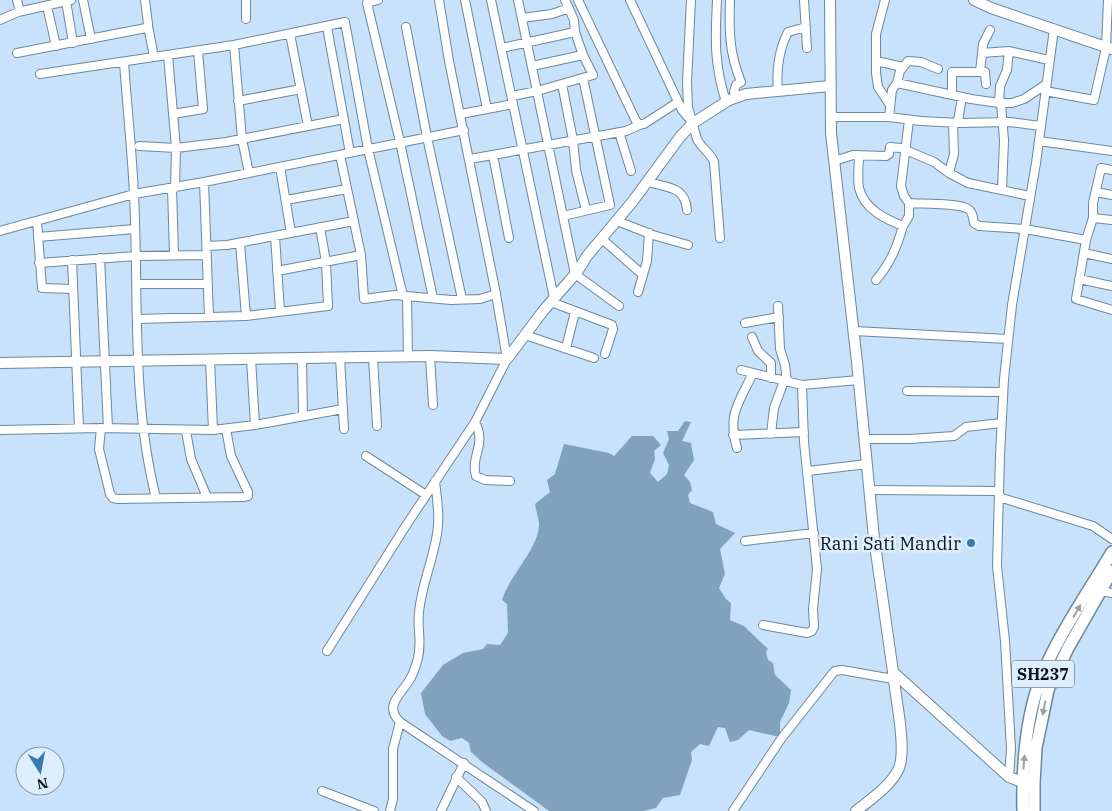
<svg xmlns="http://www.w3.org/2000/svg" width="1112" height="811" viewBox="0 0 1112 811" font-family="'IBM Plex Serif',serif">
	<style>
		.water { fill: #81a1bc }
		.lines { fill: none; stroke-linecap: round; stroke-linejoin: round }
		.street-casing { stroke: #6d879c; stroke-width: 10 }
		.secondary-casing { stroke: #6d879c; stroke-width: 12 }
		.primary-casing { stroke: #6d879c; stroke-width: 14 }
		.street { stroke: #fff; stroke-width: 8 }
		.secondary { stroke: #fff; stroke-width: 10 }
		.primary { stroke: #fff; stroke-width: 11 }
		.oneway { fill: #9da1a4 }
		.poi-dot { fill: #357bb0; stroke: #deeefd; stroke-width: 2 }
		.labels { text-anchor: middle; dominant-baseline: central; stroke-width: 5; stroke-linejoin: round; paint-order: stroke }
		.shield { fill: #deeefd; stroke: #4a5560; stroke-width: 1 }
		.shield-label { font-size: 16px; font-weight: bold; fill: #0b141c }
		.poi-label { font-size: 18px; fill: #0b141c; stroke: #deeefd; text-anchor: end }
	</style>
	<rect width="100%" height="100%" fill="#c7e2fa"/>
	<path class="water" d="M685,421L691,422L682,441L691,443L694,460L684,475L690,482L692,490L688,495L690,503L713,512L716,524L735,533L720,549L725,574L719,588L726,599L731,603L730,620L744,626L768,649L766,652L768,660L773,663L775,675L791,690L789,703L780,722V737L749,730L738,740L730,742L725,728L718,727L709,746L700,744L691,752L692,760L680,795L663,798L656,808L643,811H549L482,762L471,752L469,743L462,738L450,741L442,736L425,714L421,693L443,665L463,653L483,649L487,644L500,645L508,633L507,604L502,600C509,576 540,547 539,523C538,517 536,510 535,504L550,492L547,480L555,474L564,444L609,453L614,456L632,436H653L661,445L654,451L655,459L650,473L658,482L667,474L669,465L663,453L669,439L667,431H678Z"/>
	<g class="lines">
		<defs>
			<path id="street" d="M17,0L20,11
				M83,0L91,39
				M378,0L367,3L400,142L433,298
				M465,0L487,109
				M491,0L554,298
				M518,0L575,274L619,306
				M578,0L636,121L639,124H644L678,102
				M630,0L682,110L691,121
				M691,0L687,82L688,107L697,139C701,148 710,152 714,162L720,238
				M717,0C715,39 714,64 726,102
				M730,0C729,30 729,53 741,82L736,85L734,92L737,97
				M804,0L807,48
				M885,0L876,34V73L878,87L890,105
				M66,1L73,43
				M47,6L56,46
				M522,18L552,14L569,8
				M246,19V0
				M0,20L18,12L71,0
				M148,26L154,57
				M327,27L350,153
				M406,27L427,137L462,299
				M290,34L308,126
				M234,45L242,139L249,173
				M502,48L575,32
				M17,53L146,28L148,24L145,0
				M982,53L1009,51L1049,60
				M168,55L176,148L175,188
				M876,61L903,67
				M124,62C127,106 132,151 134,195C139,296 131,399 156,498
				M532,66L583,55
				M980,72L983,44L990,30
				M40,74L234,45L345,22L368,149L403,296
				M897,83L971,99L999,103H1012L1024,99L1045,85
				M562,84L573,140L576,170L586,210
				M778,90C776,71 779,49 788,32L806,27
				M1045,91L1094,100L1106,48L1108,0
				M952,94V72H985L986,84
				M512,96L537,91L593,75L583,55L575,32L574,20L565,0
				M238,101L301,89
				M999,103L1000,86L1007,70L1009,51
				M1001,103L1004,140L1002,190
				M173,114L203,109L198,51
				M461,114L513,104
				M831,117H889L921,121L960,123L1010,122L1040,126
				M889,117L892,90L897,83L900,71L908,61L921,62L938,69
				M909,120L901,186L904,196L909,203C921,204 960,203 968,209C973,212 973,218 974,223L979,226L1025,229L1086,240
				M619,132L631,171
				M1039,141L1112,151
				M139,146L176,148L226,142L344,119
				M340,155L361,255L364,299L395,295L451,300L480,299L496,294
				M493,155L509,238
				M859,155C859,166 857,177 859,188C864,209 885,219 903,226C897,247 890,264 876,280
				M470,159L626,131L642,124
				M834,161L853,155L886,156L889,154L890,147L901,148L934,162L949,173L968,183L1030,196
				M280,167L291,233
				M1112,170L1101,168L1093,203V218L1086,240L1076,299L1112,310
				M949,173L954,154L953,123L958,121L962,97
				M204,182L209,317
				M648,182C668,188 685,186 687,210
				M172,188L174,255
				M1096,192L1112,195
				M286,200L347,189
				M563,216L610,205L583,78
				M1093,218L1112,220
				M37,221L42,288L73,289
				M617,221L653,235L688,245
				M903,226L909,216V203
				M0,231L134,194L204,182L464,130
				M275,236L280,311
				M38,237L135,229
				M602,239L643,275
				M240,243L246,316
				M207,246L227,245L354,221
				M1084,253L1112,259
				M100,258L108,428
				M72,260L79,428
				M39,263L136,256L207,255
				M277,271L361,255
				M1079,279L1112,286
				M136,284H208
				M638,292L647,261L649,233
				M407,296L408,356
				M551,302L612,325L613,329L605,354
				M778,306L780,349L785,365L787,382
				M137,319L246,316L328,306L326,262L320,227
				M745,323L779,317
				M854,331L1008,339
				M525,335L594,358
				M752,337L758,351L771,363V378
				M566,348L575,312
				M430,356L433,405
				M340,357L344,429
				M373,357L377,426
				M210,359L213,430
				M251,359L255,425
				M302,359L303,416
				M741,370L802,385L859,380
				M907,391L1003,392
				M475,422C487,445 470,456 476,476L485,480L510,481
				M101,428L99,449L110,494L113,498L118,499L243,497L248,496V492L231,456L226,429
				M0,430L101,428L213,430L255,425L343,409
				M186,431L191,459L207,497
				M771,434L774,408L784,381
				M733,435L804,432
				M865,439H910L954,436L966,427L1001,423
				M737,448C727,414 739,403 753,373
				M366,456L426,495
				M808,471L867,464
				M435,481C437,499 440,517 437,534C433,560 421,587 419,613C417,628 422,641 418,658C416,665 414,673 410,679C402,694 383,705 400,722L534,811
				M870,490L999,491
				M999,497L1093,526L1112,539
				M745,541L814,533
				M1100,591L1112,593
				M763,625L807,633L812,631L814,627L813,609L817,569L804,442L802,385
				M327,651L405,527L475,422L507,359L496,294L449,61L439,0
				M456,777L482,802L486,811
				M1009,777L1011,749L1005,641L997,566L1000,455L1004,379L1012,305L1036,163L1054,29
				M322,791L374,811
				M390,811L393,799V749L400,722
				M441,811L464,763
				M733,811L781,739L833,673L835,671L842,670L893,679"/>
			<path id="secondary" d="M830,0L831,133L857,362L874,538L893,672L1009,777L1022,782H1030
				M974,0L991,8L1112,49
				M0,363L430,356L507,359L543,311L577,272L587,256L633,201L680,137L693,123L729,100L746,94L830,86
				M856,811C871,799 891,786 899,768C907,748 895,696 893,672"/>
			<path id="primary" d="M1023,811C1022,766 1025,718 1042,675C1059,634 1089,591 1112,552
				M1034,811V783L1036,748L1048,690L1068,648L1112,571"/>
		</defs>
		<use href="#street" class="street-casing"/>
		<use href="#secondary" class="secondary-casing"/>
		<use href="#primary" class="primary-casing"/>
		<use href="#street" class="street"/>
		<use href="#secondary" class="secondary"/>
		<use href="#primary" class="primary"/>
	</g>
	<defs><path id="oneway-solid" d="M-6-.8H1V-3.2L6.5 0L1 3.2V.8H-6Z" transform="scale(1.25)"/></defs>
	<g class="oneway">
		<use href="#oneway-solid" transform="translate(1077 611) rotate(-59)"/>
		<use href="#oneway-solid" transform="translate(1044 708) rotate(101)"/>
		<use href="#oneway-solid" transform="translate(1024 762) rotate(-85)"/>
	</g>
	<circle class="poi-dot" cx="971" cy="543" r="5"/>
	<g class="labels">
		<rect class="shield" x="1012" y="660.5" width="62" height="27" rx="4"/>
		<g class="shield-label">
			<text x="1043" y="674">SH237</text>
		</g>
		<g class="poi-label">
			<text x="961" y="543">Rani Sati Mandir</text>
		</g>
	</g>
	<g transform="translate(40 771) rotate(169)"><circle r="24" fill="#deeefd" stroke="#8a97a3"/>
	<path d="M0-4L9 19L0 12L-9 19Z" fill="#357bb0"/>
	<text y="-8" font-size="14" font-weight="bold" text-anchor="middle" fill="#0b141c">N</text>
	</g>
</svg>
